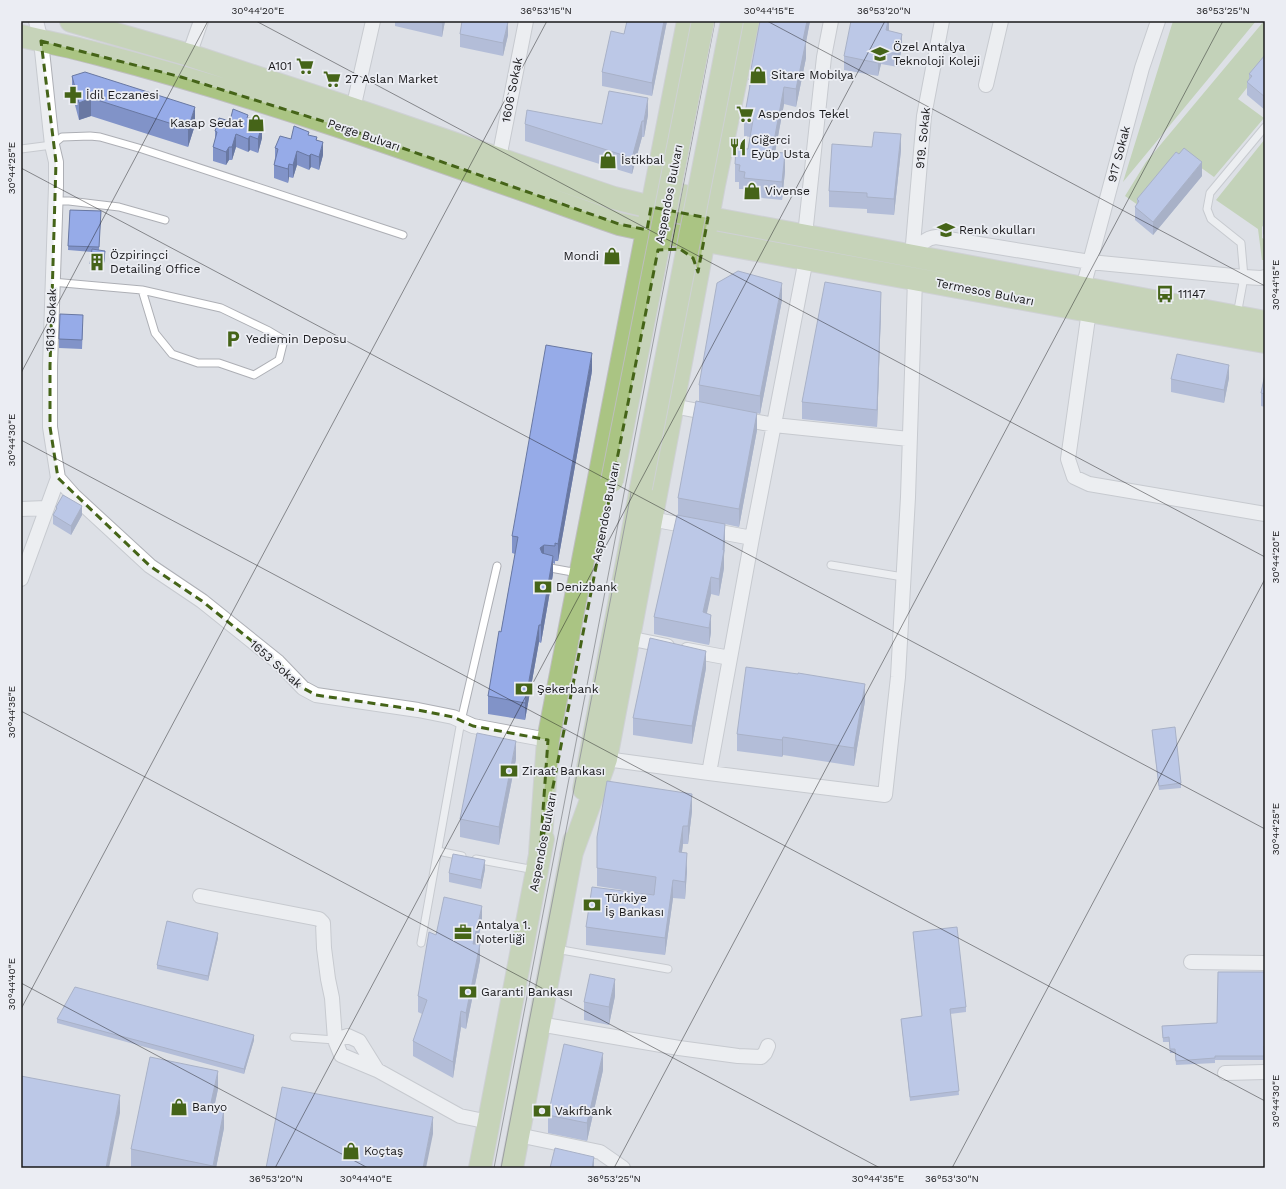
<svg xmlns="http://www.w3.org/2000/svg" width="1286" height="1189" viewBox="0 0 1286 1189" font-family="'Work Sans',sans-serif">
<style>
.green{fill:#a4c183}
.lines{fill:none;stroke-linecap:round;stroke-linejoin:round}
.lane-casing{stroke:#adafb5;stroke-width:9}
.street-casing{stroke:#adafb5;stroke-width:16}
.primary-casing{stroke:#bebebf;stroke-width:24}
.lane{stroke:#fff;stroke-width:7}
.street{stroke:#fff;stroke-width:14}
.primary{stroke:#aac483;stroke-width:22}
.tram{stroke:#4c4d50;stroke-width:1}
.primary-bridge-casing{stroke:#bebebf;stroke-width:24;stroke-linecap:butt}
.primary-bridge{stroke:#aac483;stroke-width:22}
.wall{fill:#8193c8}
.shaded-wall{fill:#6978a2}
.building{fill:#96abe8;stroke:#6978a2}
.marked{fill:none;stroke:#456418;stroke-width:3;stroke-dasharray:8 5;stroke-linejoin:round}
.ticks{fill:none;stroke:#18181a;stroke-width:1;stroke-opacity:0.45}
.labels{text-anchor:middle;dominant-baseline:central;stroke-width:3.5;stroke-linejoin:round;paint-order:stroke}
.poi-label{font-size:12px;fill:#18181a;stroke:#ebedf3;text-anchor:start}
.street-label{font-size:12px;fill:#18181a;stroke:#ebedf3}
.neatline{fill:none;stroke:#18181a;stroke-width:1.5}
.ticks-label{font-size:10px;text-anchor:middle;fill:#18181a}
</style>
<rect width="100%" height="100%" fill="#dde0e6"/>
<path class="green" d="M1173 21H1256L1123 182Z
M1264 21H1265V65L1238 99 1264 118 1214 177 1182 154 1138 205 1125 196 1146 162Z
M1265 139V223L1262 227V238L1265 240V260H1262L1258 229 1216 200Z"/>
<g class="lines">
<g class="lane-casing">
<path id="lane" d="M21 149 52 145 62 137 90 136 100 137 142 149 403 235
M56 201H69L119 207 165 220
M52 282 142 290 221 308 269 331 284 340 279 360 254 375 219 363H198L172 354 155 333 142 290
M1237 315 1244 277 1241 243 1211 219 1207 209 1210 193 1265 127
M831 565 903 577
M545 567 578 573
M438 851 462 856
M476 859 535 870
M421 943 461 721 497 566
M556 949 668 969
M294 1037 335 1040"/>
</g>
<g class="street-casing">
<path id="street" d="M189 55 201 21
M986 85 1001 21
M353 109 373 21
M499 158 526 21
M805 235 824 57 831 21
M912 256C919 247 924 238 936 237L1090 262 1244 277 1261 278 1265 277
M912 256 924 116 942 21
M1083 288 1142 68 1158 21
M1089 311 1068 459 1074 477 1089 484 1265 514
M673 406 714 414
M738 418 774 425 909 439
M58 478 74 496 150 566 202 601 278 662 303 688 316 695 418 710 453 717 473 726 548 740
M21 509 46 508
M651 519 752 538
M21 579 58 478 50 427V366L56 186V162L52 145 41 41 36 21
M628 638 667 646
M687 650 730 658
M606 759 709 773 885 795 898 677 908 497 915 279
M709 773 752 538 806 259
M200 896 319 919 323 923 324 948 328 979 332 998 335 1040
M1191 962 1265 963
M539 1024 679 1048 738 1056 761 1057 765 1053 768 1046
M377 1070 359 1041 348 1036 335 1040 341 1055 377 1070 460 1116 489 1122
M1225 1073 1265 1072
M518 1135 600 1152 623 1168"/>
</g>
<g class="primary-casing">
<path id="primary" d="M71 21 189 55 353 109 614 198 651 207 1265 322
M21 36C47 42 73 47 98 54 275 100 447 163 619 224L647 230 1089 311 1265 342
M660 177V183L673 193 688 197 704 196 712 187
M584 789 641 488
M540 853 548 740 688 21
M571 855 606 759 698 272 714 185 748 21
M480 1168 543 839
M512 1168 574 841"/>
</g>
<use href="#lane" class="lane"/>
<use href="#street" class="street"/>
<use href="#primary" class="primary"/>
<path class="tram" d="M494 1168 715 21
M501 1168 722 21"/>
<g class="primary-bridge-casing">
<path id="primary-bridge" d="M612 481 703 21
M641 488 732 21"/>
</g>
<use href="#primary-bridge" class="primary-bridge"/>
</g>
<path class="wall" d="M395 21H445L442 37 395 26Z
M627 21H667L652 96 602 86V72L624 34Z
M810 21 806 41V58L796 107 784 104 775 152 785 171 782 200 744 196V189H739V182H735V164L748 149 750 137 744 136V119L749 94V80Z
M889 21V31L902 47 898 67 881 64 878 76 844 70V56Z
M460 34 508 35 503 56 460 47Z
M1265 55V110L1247 95V82L1249 79V74Z
M72 76 195 125 188 147 91 116 79 120 72 94Z
M648 115 644 137H642L632 174 525 141V124H602Z
M248 118 256 122 262 138 258 153 250 150 248 152 236 147 232 160H229L226 165 213 161V147L215 141V131L230 121Z
M309 136 317 140 323 155 319 170 311 167 309 170 297 165 293 178 289 177 288 183 274 178V165L275 158V148L291 139Z
M901 150 894 215 867 213V209L829 207V191Z
M1202 176 1153 235 1135 220V207L1137 204V199Z
M70 210 101 211 99 250 105 256 103 271 90 269V264L92 252 68 250Z
M1265 213V236L1263 234V221L1265 218Z
M782 300 760 414 757 413V430L739 527 725 524V542L724 556V568L719 596 711 594 706 613 711 632 709 645 654 634V617L678 515V498L699 402V385Z
M881 310 877 427 802 419V402Z
M83 324 82 349 59 348V339Z
M592 371 558 561H555V564L553 563V574L541 643 539 642 525 720 488 714V696L501 632 515 554 512 553V536Z
M1265 374V407L1261 406V393Z
M1229 378 1224 403 1171 392V379Z
M56 507 82 515 71 535 53 524V515L56 510Z
M706 668 692 744 633 735V718Z
M865 701 854 766 783 755 782 757 737 751V734Z
M1152 730 1181 783V788L1159 790Z
M516 759 499 845 460 837V819Z
M692 811 688 844H683L682 852 687 871 685 899 673 898 665 955 586 945V927L654 895 597 886V837Z
M485 869 481 889 449 882V873Z
M482 921 477 944 480 960 466 1029 461 1027 453 1078 413 1056V1041L422 1014 418 1012V996L436 935Z
M913 932 966 1007V1012L950 1014 959 1095 910 1101 901 1019 922 1016Z
M218 938 208 981 157 969V965Z
M1265 972V1051H1264V1060H1215V1063L1176 1065 1175 1053H1170L1169 1042H1163L1162 1026 1217 1023Z
M615 996 609 1025 584 1020V1002Z
M57 1019 254 1040 244 1074 57 1023Z
M603 1070 587 1141 548 1133V1115Z
M218 1089 214 1108 224 1128 216 1168H136L131 1167V1149Z"/>
<path class="shaded-wall" d="M442 21H445L442 37Z
M664 21H667L652 96V83Z
M807 21H810L805 48 806 41V58L796 107V89L803 40Z
M888 21H889V32L886 30Z
M508 22V35L503 56V43Z
M902 34V47L898 67V54Z
M881 51V64L878 76V63Z
M784 87V104L772 169V152Z
M91 98V116L79 120V103Z
M648 98V115L644 137V121Z
M195 107V125L188 147V129Z
M642 121V137L632 174V158Z
M262 125V138L258 153V139Z
M236 134V147L232 160V147Z
M901 134V150L894 215V199Z
M250 136V150L248 152V139Z
M323 142V155L319 170V157Z
M229 147V160L226 165V152Z
M297 151V165L293 178V165Z
M785 153V171L782 200V182Z
M311 154V167L309 170V156Z
M1202 162V176L1153 235V222Z
M289 164V177L288 183V169Z
M105 251V256L103 271V266Z
M782 283V300L760 414V396Z
M881 292V310L877 427V410Z
M592 353V371L558 561V544Z
M1229 365V378L1224 403V390Z
M757 413V430L739 527V509Z
M82 506V515L71 535V526Z
M725 524V542L724 556V568L719 596V579Z
M544 545V562L540 548Z
M553 556V574L541 643V625Z
M711 577V594L704 627 703 612Z
M711 615V632L709 645V628Z
M539 625V642L525 720V703Z
M706 651V668L692 744V726Z
M865 684V701L854 766V748Z
M783 737V755L782 757V740Z
M516 741V759L499 845V827Z
M692 794V811L688 844V826Z
M683 826V844L679 870V852Z
M687 853V871L685 899V882Z
M485 860V869L481 889V880Z
M673 880V898L665 955V938Z
M482 906V921L473 960V944Z
M218 933V938L208 981V976Z
M480 944V960L466 1029V1013Z
M615 979V996L609 1025V1007Z
M461 1011V1027L453 1078V1062Z
M254 1035V1040L244 1074V1069Z
M603 1053V1070L587 1141V1123Z
M218 1071V1089L210 1125V1107Z
M120 1095V1113L109 1168H106Z
M224 1110V1128L216 1168H213Z
M433 1117V1134L426 1168H423Z
M594 1157V1168H592Z"/>
<path class="building" d="M432 21H442V23Z
M462 21H503L508 22 503 43 460 34Z
M627 21H664L652 83 602 72 611 31 624 34Z
M760 21H807L803 40 806 41 796 89 784 87 772 152 785 153 782 182 744 178 745 172 739 171 740 165 735 164 736 148 748 149 753 120 744 119 751 80H749Z
M851 21H888L886 30 902 34 898 54 881 51 878 63 844 56Z
M1265 55V97L1247 82 1252 76 1249 74Z
M85 72 195 107 188 129 91 98 79 103 72 76Z
M609 91 648 98 644 121H642L632 158 525 124 527 110 602 124Z
M233 109 248 115 247 118 256 119 255 122 262 125 258 139 250 136 248 139 236 134 232 147H229L226 152 213 147 217 132 215 131 219 118 230 121Z
M294 126 309 132 308 135 317 137 316 140 323 142 319 157 311 154 309 156 297 151 293 165 289 164 288 169 274 165 278 149 275 148 280 136 291 139Z
M874 132 901 134 894 199 867 197V193L829 191 832 144 872 147Z
M1184 148 1202 162 1153 222 1135 207 1139 201 1137 199 1176 152 1179 154Z
M70 210 101 211 99 247 68 246Z
M92 249 105 251 103 266 90 264Z
M738 271 782 283 760 396 699 385 717 283Z
M825 282 881 292 877 410 802 402Z
M60 314 83 315 82 340 59 339Z
M546 345 592 353 558 544 555 543V546L544 545 540 548 542 553 553 556 541 625H539L525 703 488 696 499 631 501 632 518 537 512 536Z
M1177 354 1229 365 1224 390 1171 379Z
M1265 374V394L1261 393Z
M696 401 757 413 739 509 678 498Z
M63 495 82 506 71 526 53 515 57 508 56 507Z
M677 515 725 524 723 550H724L719 579 711 577 703 612 711 615 709 628 654 617Z
M650 638 706 651 692 726 633 718Z
M746 667 798 674V673L865 684 854 748 783 737 782 740 737 734Z
M1175 727 1181 783 1159 786 1152 730Z
M477 733 516 741 499 827 460 819Z
M607 781 692 794 688 826H683L679 852 687 853 685 882 673 880 665 938 586 927 592 887 654 895 656 877 597 868V837Z
M453 854 485 860 481 880 449 873Z
M444 897 482 906 473 944H480L466 1013 461 1011 453 1062 413 1041 427 1000 418 996 429 932 436 935Z
M167 921 218 933 208 976 157 965Z
M957 927 966 1007 950 1009 959 1091 910 1097 901 1019 922 1016 913 932Z
M1218 972H1265V1046H1264V1056H1215V1058L1176 1061 1175 1049H1170L1169 1037 1163 1038 1162 1026 1217 1023Z
M590 974 615 979 609 1007 584 1002Z
M75 987 254 1035 244 1069 57 1019Z
M564 1044 603 1053 587 1123 548 1115Z
M150 1057 218 1071 210 1107 224 1110 213 1166 131 1149Z
M21 1076 120 1095 106 1168H21Z
M282 1087 433 1117 423 1168H266Z
M555 1148 594 1157 592 1168H550Z"/>
<path d="M0 0H1286V1189H0ZM41 41 181 77 348 129 619 224 647 230 651 207 708 218 698 272 693 258 680 249 658 250 540 853 548 740 473 726 453 717 418 710 316 695 303 688 278 662 202 601 150 566 58 478 50 427V366L56 162Z" fill="#dde0e6" fill-opacity=".55" fill-rule="evenodd"/>
<path class="marked" d="M41 41 181 77 348 129 619 224 647 230 651 207 708 218 698 272 693 258 680 249 658 250 540 853 548 740 473 726 453 717 418 710 316 695 303 688 278 662 202 601 150 566 58 478 50 427V366L56 162Z"/>
<path class="ticks" d="M256 21 1265 557M767 21 1265 286M21 168 1265 829M21 373 208 21M21 440 1265 1101M21 711 880 1168M21 983 368 1168M21 1009 547 21M275 1168 885 21M614 1168 1223 21M952 1168 1265 579"/>
<defs>
<g id="school-bare" transform="scale(1.38)"><path d="M0-5L7-2L0 1L-7-2ZM-4 1L0 2.5L4 1V4Q0 6-4 4Z" fill="#456418" stroke="#ebedf3" stroke-width="2.5" paint-order="stroke"/></g>
<g id="supermarket-bare" transform="scale(1.38)"><path d="M-6-5.5h2.5l.6 2H6L4.5 2H-2.5L-4.4-4H-6ZM-1.5 3.2a1.3 1.3 0 1 0 .1 0ZM3 3.2a1.3 1.3 0 1 0 .1 0Z" fill="#456418" stroke="#ebedf3" stroke-width="2.5" paint-order="stroke"/></g>
<g id="shop-bare" transform="scale(1.38)"><path d="M-5-2.5h2.3a2.7 3.5 0 0 1 5.4 0H5L5.5 6h-11ZM-1.5-2.5h3a1.5 2.3 0 0 0-3 0Z" fill="#456418" stroke="#ebedf3" stroke-width="2.5" paint-order="stroke"/></g>
<g id="pharmacy-bare" transform="scale(1.38)"><path d="M-2-6h4v4h4v4h-4v4h-4v-4h-4v-4h4Z" fill="#456418" stroke="#ebedf3" stroke-width="2.5" paint-order="stroke"/></g>
<g id="restaurant-bare" transform="scale(1.38)"><path d="M-5-6h1v4h1v-4h1v4h1v-4h1v5L-1.5 .5V6h-2V.5L-5-1ZM5-6V6H3V1.5H1.5Q1.5-4 5-6Z" fill="#456418" stroke="#ebedf3" stroke-width="2.5" paint-order="stroke"/></g>
<g id="building-bare" transform="scale(1.38)"><path d="M-4-6H4V6H1V3H-1V6H-4ZM-2.5-4.3h1.7v1.8h-1.7ZM.8-4.3h1.7v1.8H.8ZM-2.5-1h1.7V.8h-1.7ZM.8-1h1.7V.8H.8Z" fill="#456418" stroke="#ebedf3" stroke-width="2.5" paint-order="stroke"/></g>
<g id="bus-bare" transform="scale(1.38)"><path d="M-5-6H5V4H4V6H2V4H-2V6H-4V4H-5ZM-3.5-4V0h7V-4ZM-3.5 1.2v1.5H-2V1.2ZM2 1.2v1.5H3.5V1.2Z" fill="#456418" stroke="#ebedf3" stroke-width="2.5" paint-order="stroke"/></g>
<g id="parking-bare" transform="scale(1.38)"><path d="M-3.5-5.5H1a3.5 3.5 0 0 1 0 7H-1V5.5H-3.5ZM-1-3.4V-.6H.8a1.4 1.4 0 0 0 0-2.8Z" fill="#456418" stroke="#ebedf3" stroke-width="2.5" paint-order="stroke"/></g>
<g id="bank-bare" transform="scale(1.38)"><path d="M-6-4H6V4H-6ZM0-2.3a2.3 2.3 0 1 0 0 4.6a2.3 2.3 0 1 0 0-4.6Z" fill="#456418" stroke="#ebedf3" stroke-width="2.5" paint-order="stroke"/></g>
<g id="office-bare" transform="scale(1.38)"><path d="M-6-3h4V-5.5h4V-3h4V5H-6ZM-1-4.5V-3h2v-1.5ZM-6 0V1H6V0Z" fill="#456418" stroke="#ebedf3" stroke-width="2.5" paint-order="stroke"/></g>
</defs>
<g fill-rule="evenodd">
<use href="#school-bare" x="880" y="54"/>
<use href="#supermarket-bare" x="305" y="66"/>
<use href="#shop-bare" x="758" y="75"/>
<use href="#supermarket-bare" x="332" y="79"/>
<use href="#pharmacy-bare" x="73" y="95"/>
<use href="#supermarket-bare" x="745" y="114"/>
<use href="#shop-bare" x="256" y="123"/>
<use href="#restaurant-bare" x="738" y="147"/>
<use href="#shop-bare" x="608" y="160"/>
<use href="#shop-bare" x="752" y="191"/>
<use href="#school-bare" x="946" y="230"/>
<use href="#shop-bare" x="612" y="256"/>
<use href="#building-bare" x="97" y="262"/>
<use href="#bus-bare" x="1165" y="294"/>
<use href="#parking-bare" x="233" y="339"/>
<use href="#bank-bare" x="543" y="587"/>
<use href="#bank-bare" x="524" y="689"/>
<use href="#bank-bare" x="509" y="771"/>
<use href="#bank-bare" x="592" y="905"/>
<use href="#office-bare" x="463" y="932"/>
<use href="#bank-bare" x="468" y="992"/>
<use href="#shop-bare" x="179" y="1107"/>
<use href="#bank-bare" x="542" y="1111"/>
<use href="#shop-bare" x="351" y="1151"/>
</g>
<g class="labels">
<g class="poi-label">
<text x="893" y="47">Özel Antalya<tspan x="893" dy="14">Teknoloji Koleji</tspan></text>
<text x="292" y="66" text-anchor="end">A101</text>
<text x="771" y="75">Sitare Mobilya</text>
<text x="345" y="79">27 Aslan Market</text>
<text x="86" y="95">İdil Eczanesi</text>
<text x="758" y="114">Aspendos Tekel</text>
<text x="243" y="123" text-anchor="end">Kasap Sedat</text>
<text x="751" y="140">Ciğerci<tspan x="751" dy="14">Eyüp Usta</tspan></text>
<text x="621" y="160">İstikbal</text>
<text x="765" y="191">Vivense</text>
<text x="959" y="230">Renk okulları</text>
<text x="110" y="255">Özpirinçci<tspan x="110" dy="14">Detailing Office</tspan></text>
<text x="599" y="256" text-anchor="end">Mondi</text>
<text x="1178" y="294">11147</text>
<text x="246" y="339">Yediemin Deposu</text>
<text x="556" y="587">Denizbank</text>
<text x="537" y="689">Şekerbank</text>
<text x="522" y="771">Ziraat Bankası</text>
<text x="605" y="898">Türkiye<tspan x="605" dy="14">İş Bankası</tspan></text>
<text x="476" y="925">Antalya 1.<tspan x="476" dy="14">Noterliği</tspan></text>
<text x="481" y="992">Garanti Bankası</text>
<text x="192" y="1107">Banyo</text>
<text x="555" y="1111">Vakıfbank</text>
<text x="364" y="1151">Koçtaş</text>
</g>
<g class="street-label">
<text transform="translate(512 90) rotate(-79)">1606 Sokak</text>
<text transform="translate(364 135) rotate(19)">Perge Bulvarı</text>
<text transform="translate(923 138) rotate(-84)">919. Sokak</text>
<text transform="translate(1119 154) rotate(-75)">917 Sokak</text>
<text transform="translate(669 194) rotate(-79)">Aspendos Bulvarı</text>
<text transform="translate(985 292) rotate(11)">Termesos Bulvarı</text>
<text transform="translate(51 320) rotate(-88)">1613 Sokak</text>
<text transform="translate(606 512) rotate(-79)">Aspendos Bulvarı</text>
<text transform="translate(276 664) rotate(42)">1653 Sokak</text>
<text transform="translate(543 842) rotate(-79)">Aspendos Bulvarı</text>
</g>
</g>
<rect width="1286" height="1189" fill="none" stroke="#ebedf3" stroke-width="44"/>
<rect x="22" y="22" width="1242" height="1145" class="neatline"/>
<g class="ticks-label">
<text x="258" y="14">30°44'20"E</text>
<text x="546" y="14">36°53'15"N</text>
<text x="769" y="14">30°44'15"E</text>
<text x="884" y="14">36°53'20"N</text>
<text x="1223" y="14">36°53'25"N</text>
<text transform="translate(11 168) rotate(-90)" y="4">30°44'25"E</text>
<text transform="translate(1275 285) rotate(-90)" y="4">30°44'15"E</text>
<text transform="translate(11 440) rotate(-90)" y="4">30°44'30"E</text>
<text transform="translate(1275 557) rotate(-90)" y="4">30°44'20"E</text>
<text transform="translate(11 712) rotate(-90)" y="4">30°44'35"E</text>
<text transform="translate(1275 829) rotate(-90)" y="4">30°44'25"E</text>
<text transform="translate(11 984) rotate(-90)" y="4">30°44'40"E</text>
<text transform="translate(1275 1101) rotate(-90)" y="4">30°44'30"E</text>
<text x="276" y="1182">36°53'20"N</text>
<text x="366" y="1182">30°44'40"E</text>
<text x="614" y="1182">36°53'25"N</text>
<text x="878" y="1182">30°44'35"E</text>
<text x="952" y="1182">36°53'30"N</text>
</g>
</svg>
